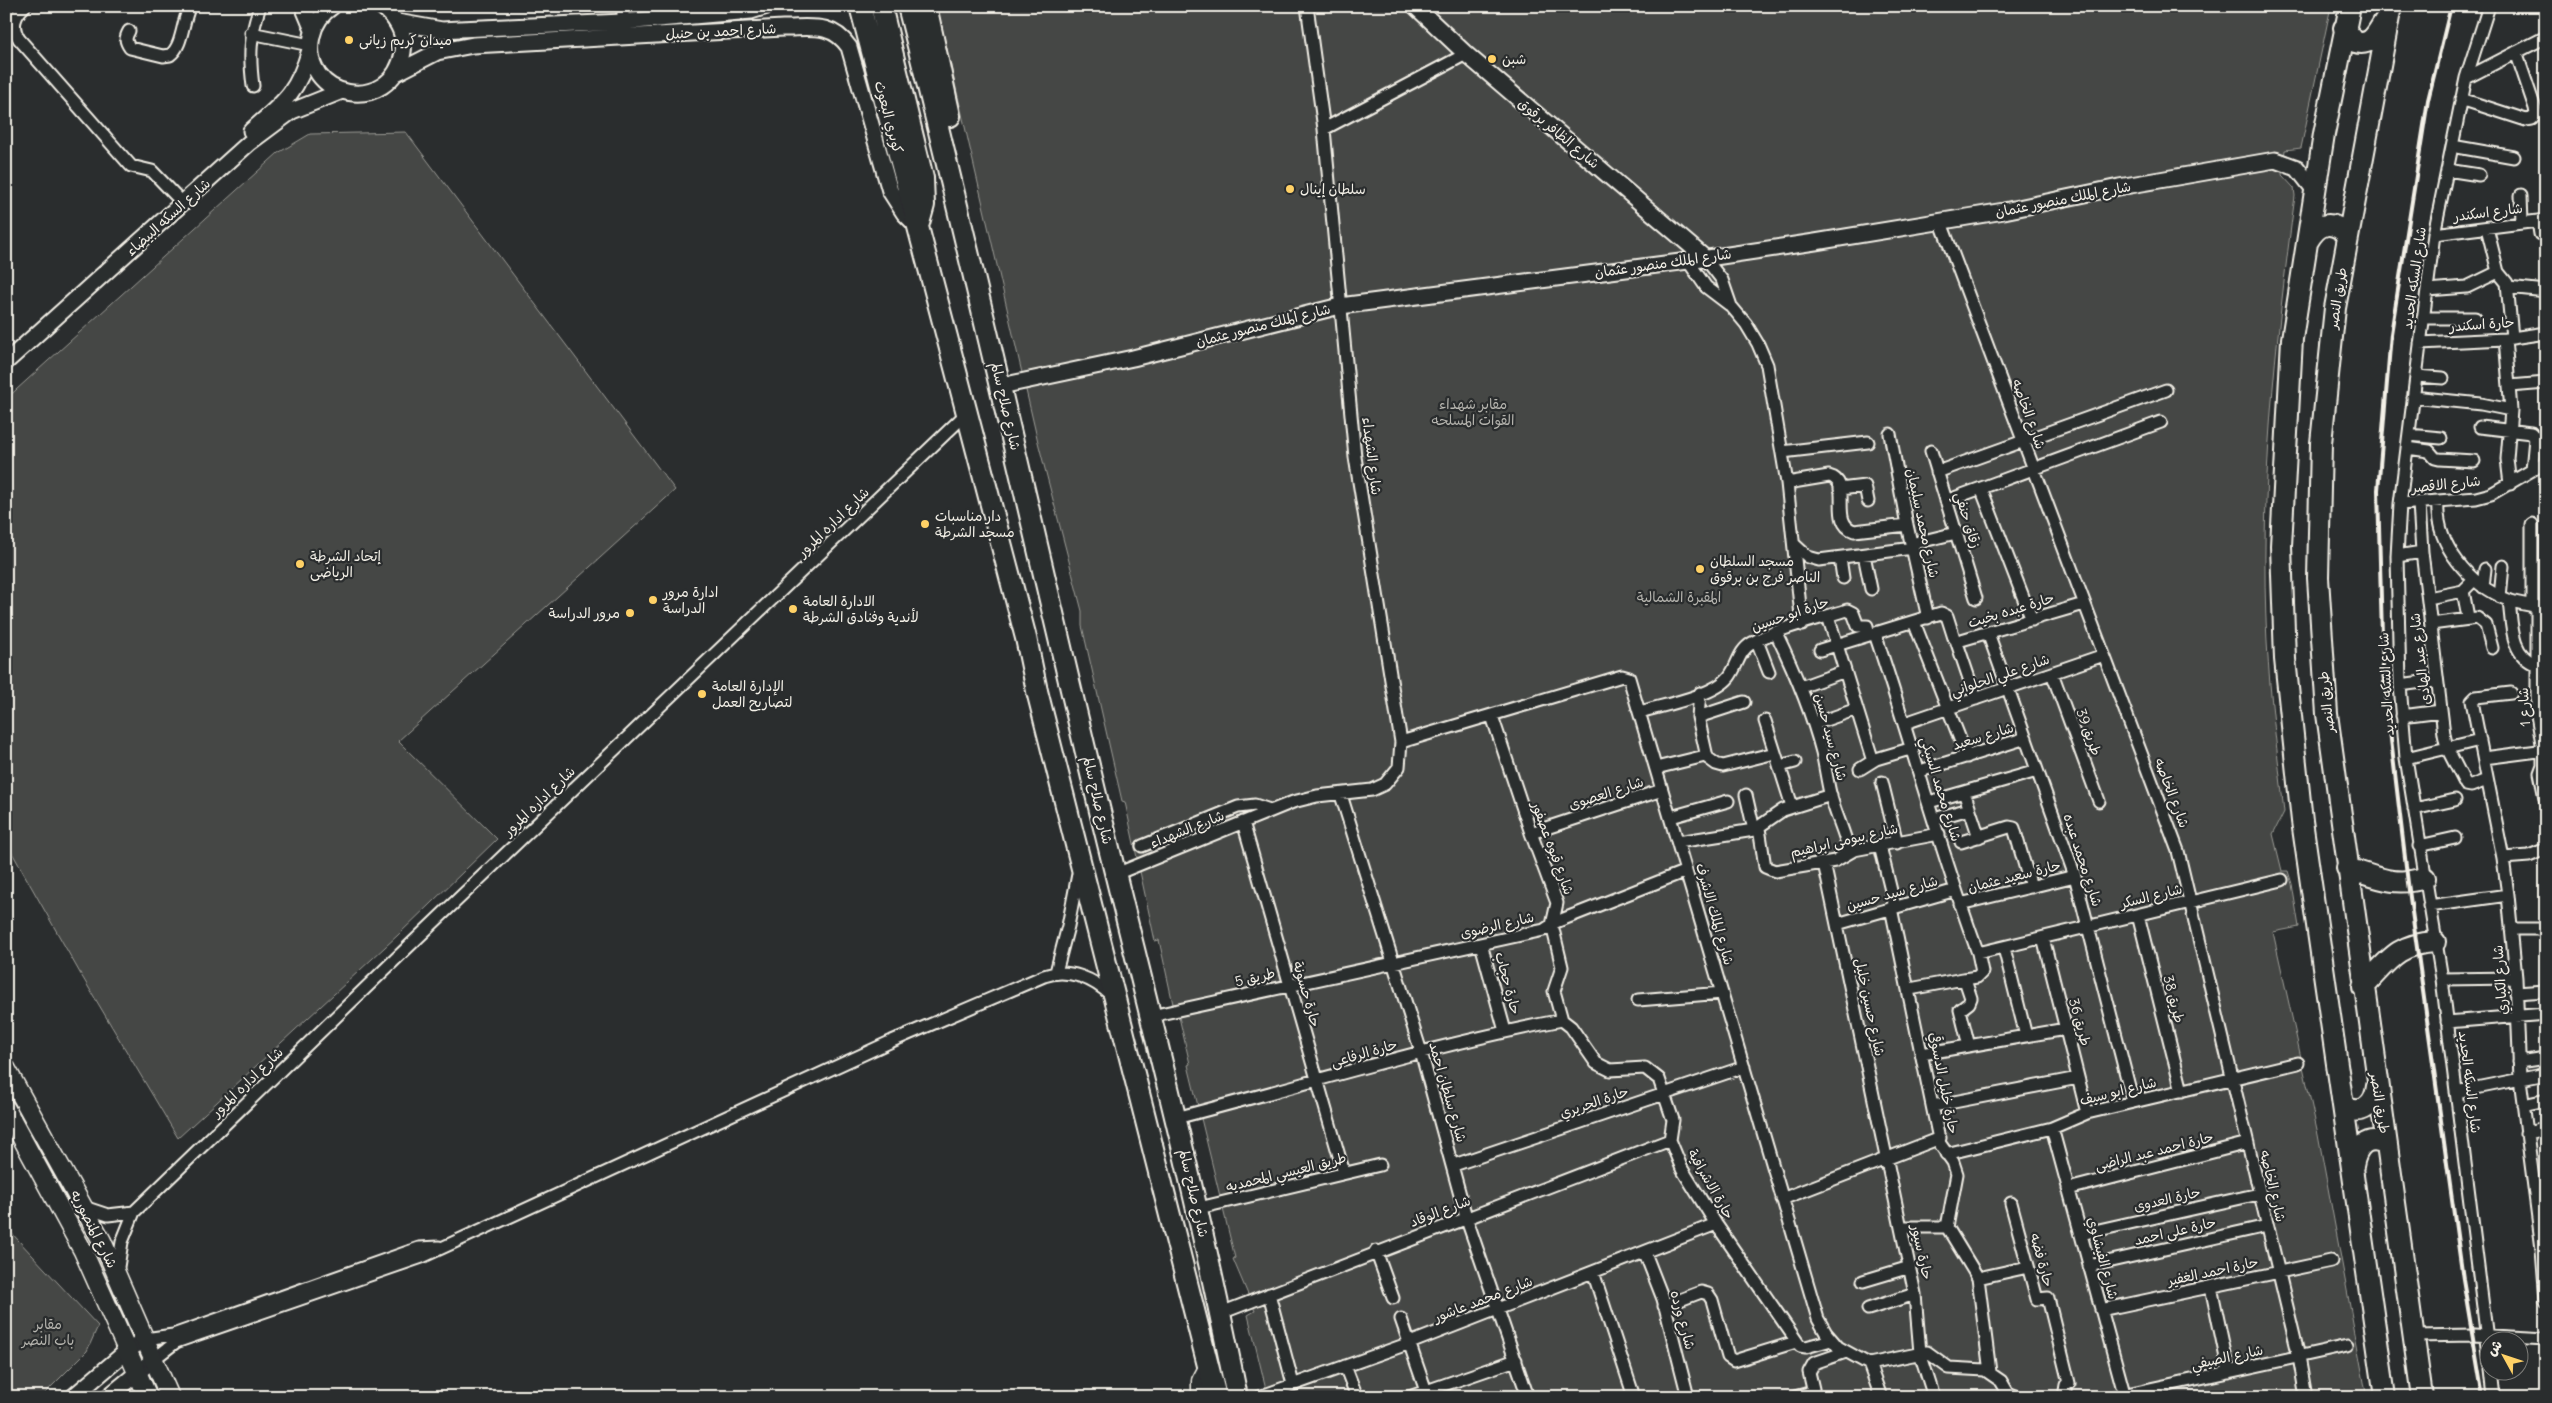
<svg xmlns="http://www.w3.org/2000/svg" width="2552" height="1403" viewBox="0 0 2552 1403" font-family="Delius,'Playpen Sans Arabic',sans-serif">
<style>
.green{fill:#444645;stroke:#9c9c96}
.lines{fill:none;stroke-linecap:round;stroke-linejoin:round}
.street-tunnel{stroke:#484a4a;stroke-width:11;stroke-dasharray:11 5.5;stroke-linecap:butt}
.street-casing{stroke:#f4f1e8;stroke-width:15}
.secondary-casing{stroke:#f4f1e8;stroke-width:19}
.primary-casing{stroke:#f4f1e8;stroke-width:21}
.highway-casing{stroke:#f4f1e8;stroke-width:24}
.street{stroke:#2a2d2e;stroke-width:11}
.secondary{stroke:#2a2d2e;stroke-width:15}
.primary{stroke:#2a2d2e;stroke-width:18}
.highway{stroke:#2a2d2e;stroke-width:20}
.rail{stroke:#f4f1e8;stroke-width:4}
.poi-dot{fill:#ffd166;stroke:#2a2d2e;stroke-width:2}
.labels{text-anchor:middle;dominant-baseline:central;stroke-width:4.5;stroke-linejoin:round;paint-order:stroke}
.street-label{font-size:14px;fill:#f4f1e8;stroke:#2a2d2e}
.poi-label{font-size:14px;fill:#f4f1e8;stroke:#2a2d2e;text-anchor:start}
.park-label{font-size:14px;fill:#b6b5af;stroke:#2a2d2e}
</style>
<rect width="100%" height="100%" fill="#2a2d2e"/>
<filter id="ink" filterUnits="userSpaceOnUse"><feTurbulence type="fractalNoise" baseFrequency=".02" numOctaves="2"/><feDisplacementMap in="SourceGraphic" scale="10" xChannelSelector="R" yChannelSelector="G"/><feConvolveMatrix kernelMatrix="1 2 1 2 8 2 1 2 1" color-interpolation-filters="sRGB"/></filter>
<g filter="url(#ink)">
<path class="green" d="M937 6H2331L2301 148 2285 150 2282 175 2294 188 2295 196C2275 344 2259 493 2267 642 2270 699 2278 756 2284 812L2273 834 2282 871H2288L2292 884 2299 927 2273 932 2318 1134 2366 1393 2356 1397H1268L1248 1315 1255 1311 1233 1259 1235 1258 1188 1065 1190 1064 1176 1004H1173L1159 940 1155 941 1125 802 1122 801 1082 626V611L1038 442Z
M406 132 675 490 398 741 497 839 398 935 178 1138 80 973 6 842V399L278 153 310 134Z
M6 1227 98 1326 87 1351 41 1397H6Z"/>
<g class="lines">
<path class="street-tunnel" d="M1393 1298 1401 1319"/>
<g class="street-casing">
<path id="street" d="M25 6C14 16 11 26 19 39L131 166 152 171 177 197
M2489 6 2466 78 2434 234 2400 504 2397 556 2400 685 2406 758 2442 979 2490 1363
M623 22V6
M129 31C125 38 125 41 130 48L163 56 170 55C183 46 182 21 190 6
M251 33 310 45
M2466 78 2546 37
M253 86C249 55 250 36 260 6
M2461 99 2526 120 2532 119 2536 114 2535 108 2516 52
M1324 129 1466 54
M2452 146 2514 157
M2447 170 2479 175
M2521 195 2522 223
M1940 220 2178 851 2299 1357 2306 1397
M2538 221 2540 234 2546 236
M2487 228 2498 272 2507 283 2512 338
M2434 234 2546 220
M1705 258 1722 280 1731 306
M1688 261 1706 287 1731 306 1746 324 1758 344 1767 365 1787 483 1802 625
M2508 287 2546 291
M2427 290 2467 287 2498 272
M2423 318H2475
M2505 339 2511 410 2507 459 2510 484
M2420 343 2505 339 2546 333
M2416 376 2443 378
M2510 386 2546 383
M2413 397 2481 404 2511 410
M2480 427 2531 433 2535 438 2532 470
M1890 434 1907 525 1928 618
M2409 435 2441 438
M2407 448 2429 451 2435 458 2439 459 2474 461
M1931 451 1976 598
M1782 452 1868 442
M1937 472 2166 390
M1787 483 1829 476C1854 482 1828 522 1854 531L1907 525
M1981 488 2032 620
M1840 489 1865 486 1868 501
M1946 501 2161 422
M2438 502C2435 544 2469 585 2508 600 2520 604 2533 606 2546 608
M2419 503 2422 552 2444 734 2447 748 2466 785 2471 786 2487 780
M2400 504 2476 498 2491 494 2546 462
M1911 544 1956 533
M1795 545 1808 557 1819 560 1913 548
M1864 555 1871 589
M2397 556 2422 552
M1840 558 1843 578
M2483 587 2485 569
M2463 591 2468 617
M2500 597 2503 566
M2428 598 2463 591 2474 580
M2509 600C2512 625 2510 655 2537 665
M2532 606V524
M2537 607V715L2543 749V765L2540 773 2546 803
M1828 616 1872 758 1876 759 1913 748
M1914 622 1967 757
M2431 624 2477 618 2486 625 2492 648
M1776 633C1795 672 1811 710 1822 752 1825 766 1827 780 1830 793 1835 814 1845 832 1849 852
M1988 633 2075 876 2133 1102
M1875 634C1911 740 1939 848 1978 953
M1956 640 1976 699
M1757 641 1769 672
M1820 650 1941 613 1947 616 1954 638 1958 641 2084 604
M2052 673 2099 801
M2400 685 2437 680
M1801 687 1845 671
M1700 693 1698 717 1707 757
M2511 693 2476 697 2472 701 2503 858 2508 895 2516 978 2520 1079 2542 1249 2546 1301
M1640 712C1663 705 1714 696 1729 677 1738 666 1738 651 1752 643 1780 627 1817 620 1847 610L1853 613 1858 626H1867L1869 635
M1492 716 1531 833 1557 903 1552 925 1562 967 1554 991 1562 1020
M2402 716 2441 711
M1698 717 1744 702
M1765 721 1792 806
M1905 723 2104 655
M1814 724 1857 709
M1401 742 1622 676 1629 678 1818 1319 1826 1333 1838 1347 1869 1364 1881 1397
M2406 758 2480 740
M2484 758 2546 750
M1780 766 1795 762
M1656 768 1705 756 1716 764 1723 766 1775 753
M1860 769 1876 759
M1920 771 2026 738
M1882 782 1897 843
M1964 792 1979 837
M1341 795 1421 1052 1466 1217 1528 1397
M1746 795 1754 830
M1929 802 2037 771
M2414 809 2455 800
M1671 817 1728 801
M1934 819 1969 809
M1243 822 1344 1173
M1759 828 1765 867 1775 871 1835 861 1854 850 1939 834
M1531 833 1662 790
M1678 842 1754 830 1783 810 1831 795
M1961 842 2009 827 2014 828 2031 887
M1142 846 1238 807 1255 805 1270 810
M1880 846 1895 907
M2419 846 2455 838
M2503 858 2529 856 2546 849
M1824 863 1915 1294 1920 1353 1934 1397
M1116 874 1293 802 1317 796 1372 790 1385 784 1399 767 1401 742 1355 457 1324 129 1307 6
M1960 904 2075 876
M2429 906 2508 895
M1891 908 1940 1144 1953 1162 1957 1174 1947 1227 1978 1278 1990 1372
M2138 915 2182 1091
M1837 924 1956 890
M2511 929H2546
M2043 938 2087 1113
M1481 944 1505 1031
M2004 948 2026 1036
M1056 972 1068 926 1078 874
M1964 979 1977 977 1982 972 1978 953 2282 880
M2442 979 2516 978
M1910 989 1963 979 1965 980 1971 998 1969 1003 1960 1010 1969 1046
M2516 993 2546 991
M1638 1000 1722 993
M1151 1016 1544 930 1556 922 1686 871
M1562 1020 1571 1027 1596 1063 1610 1070 1645 1068 1659 1079 1673 1120 1670 1140 1682 1169 1716 1224 1800 1346 1806 1347 1831 1340
M2447 1022 2546 1014
M1922 1054 2066 1029
M2519 1062 2545 1058
M2456 1092 2546 1074
M2523 1105 2546 1100
M1933 1106 2078 1078
M1176 1118C1304 1085 1432 1045 1562 1020
M2052 1128 2125 1397
M2526 1133 2546 1129
M1946 1154 2052 1128 2087 1113 2298 1063
M1454 1165 1744 1067
M2068 1189 2248 1143
M1782 1199 1940 1138
M2011 1203 2037 1299 2048 1298 2069 1383 2066 1385 2064 1397
M84 1207 108 1215 134 1212
M1199 1208 1380 1165
M1901 1227H1947
M2081 1234 2259 1194
M1376 1251 1393 1298
M1645 1253 1663 1299 1688 1397
M2089 1266 2267 1226
M1593 1272 1634 1397
M117 1273 122 1242 134 1212 407 948 967 413
M1978 1278 2028 1267
M1863 1281 1910 1267
M2211 1287 2229 1372
M1269 1294 1293 1384
M1664 1306 1701 1292 1708 1294 1712 1300 1728 1357 1734 1361 1796 1342
M1868 1309 1915 1294
M2101 1310 2331 1261
M1221 1313 1670 1140
M1401 1319 1428 1397
M2414 1336 2474 1335 2546 1339
M145 1339 173 1335 419 1248 439 1247
M154 1359 176 1342 422 1257 892 1041 1044 976C1068 967 1094 979 1112 996
M1869 1364 1927 1352 1949 1368 1985 1370 2001 1381 2008 1393 2018 1397
M1345 1366 1357 1397
M2491 1370 2494 1397
M1259 1397 1410 1343 1716 1224
M1409 1397 1516 1360
M1795 1397 1809 1393 1813 1389 1809 1372 1814 1363 1846 1352
M2113 1397 2347 1346"/>
</g>
<g class="secondary-casing">
<path id="secondary" d="M303 6 313 30
M333 6C322 13 315 23 312 36 298 100 392 117 403 52 406 33 395 16 381 6
M1415 6 1466 54 1705 258
M397 22 442 30 460 29 623 22 751 11 767 6
M396 73 437 52 473 45 783 28C810 28 832 22 849 47L890 191 904 213 918 227
M251 131C284 102 297 94 310 50
M6 362 249 143 292 111 342 91
M1001 386 1133 358 1340 306 1688 261 1815 242 2004 211 2119 187 2275 160 2297 168 2315 191
M73 1397 127 1351 145 1339
M108 1397 154 1359"/>
</g>
<g class="primary-casing">
<path id="primary" d="M6 1068 102 1241 170 1397
M6 1109 83 1251 148 1397
M1201 1397V1381L1209 1366"/>
</g>
<g class="highway-casing">
<path id="highway" d="M860 6 1026 638 1037 691 1216 1397
M881 6 923 178 924 205 919 223
M908 6C975 271 1034 537 1098 803 1146 1001 1198 1197 1237 1397
M926 6 950 116
M2350 6 2324 134 2292 339 2281 546 2285 659 2302 821 2385 1397
M2391 6 2335 308 2321 443 2318 578 2327 714 2422 1397
M2344 28 2355 42C2372 47 2377 32 2385 20
M2308 241C2319 222 2332 220 2348 235
M2347 868C2377 877 2393 887 2425 878
M2363 987C2389 960 2397 944 2435 942
M2344 1106C2362 1117 2375 1105 2377 1086
M2353 1166C2356 1148 2367 1134 2387 1145"/>
</g>
<use href="#street" class="street"/>
<use href="#secondary" class="secondary"/>
<use href="#primary" class="primary"/>
<use href="#highway" class="highway"/>
<path class="rail" d="M2451 6 2428 100 2391 334 2378 490 2383 672 2408 883 2463 1279 2483 1397"/>
</g>
</g>
<g class="poi-dot">
<circle cx="349" cy="40" r="5"/>
<circle cx="1492" cy="59" r="5"/>
<circle cx="1290" cy="189" r="5"/>
<circle cx="925" cy="524" r="5"/>
<circle cx="300" cy="564" r="5"/>
<circle cx="1700" cy="569" r="5"/>
<circle cx="653" cy="600" r="5"/>
<circle cx="793" cy="609" r="5"/>
<circle cx="630" cy="613" r="5"/>
<circle cx="702" cy="694" r="5"/>
</g>
<g class="labels">
<g class="street-label">
<text transform="translate(721 31) rotate(-3)">شارع احمد بن حنبل</text>
<text transform="translate(889 117) rotate(75)">كوبري البعوث</text>
<text transform="translate(1559 133) rotate(40)">شارع الظافر برقوق</text>
<text transform="translate(2063 199) rotate(-11)">شارع الملك منصور عثمان</text>
<text transform="translate(2488 212) rotate(-7)">شارع اسكندر</text>
<text transform="translate(168 217) rotate(-42)">شارع السكه البيضاء</text>
<text transform="translate(1663 263) rotate(-8)">شارع الملك منصور عثمان</text>
<text transform="translate(2414 278) rotate(-82)">شارع السكه الحديد</text>
<text transform="translate(2337 298) rotate(-81)">طريق النصر</text>
<text transform="translate(2482 324) rotate(-4)">حارة اسكندر</text>
<text transform="translate(1263 325) rotate(-14)">شارع الملك منصور عثمان</text>
<text transform="translate(1006 406) rotate(77)">شارع صلاح سالم</text>
<text transform="translate(2029 414) rotate(70)">شارع الخاصه</text>
<text transform="translate(1372 456) rotate(83)">شارع الشهداء</text>
<text transform="translate(2446 484) rotate(-6)">شارع الاقصر</text>
<text transform="translate(1968 520) rotate(73)">زقاق حنفي</text>
<text transform="translate(833 522) rotate(-44)">شارع اداره المرور</text>
<text transform="translate(1923 523) rotate(78)">شارع محمد سليمان</text>
<text transform="translate(2011 610) rotate(-17)">حارة عبده بخيت</text>
<text transform="translate(1790 614) rotate(-19)">حارة ابو حسين</text>
<text transform="translate(2420 659) rotate(-97)">شارع عبد الهادى</text>
<text transform="translate(2000 675) rotate(-19)">شارع علي الحلواني</text>
<text transform="translate(2386 684) rotate(-93)">شارع السكه الحديد</text>
<text transform="translate(2326 702) rotate(-96)">طريق النصر</text>
<text transform="translate(2524 707) rotate(-94)">شارع 1</text>
<text transform="translate(2089 732) rotate(70)">طريق 39</text>
<text transform="translate(1983 736) rotate(-17)">شارع سعيد</text>
<text transform="translate(1831 737) rotate(75)">شارع سيد حسن</text>
<text transform="translate(1941 789) rotate(73)">شارع محمد السبكي</text>
<text transform="translate(1606 793) rotate(-18)">شارع العصوى</text>
<text transform="translate(2172 793) rotate(69)">شارع الخاصه</text>
<text transform="translate(1098 800) rotate(77)">شارع صلاح سالم</text>
<text transform="translate(539 801) rotate(-44)">شارع اداره المرور</text>
<text transform="translate(1187 829) rotate(-22)">شارع الشهداء</text>
<text transform="translate(1844 840) rotate(-13)">شارع بيومى ابراهيم</text>
<text transform="translate(1553 848) rotate(70)">شارع قبوه عصفور</text>
<text transform="translate(2083 860) rotate(72)">شارع محمد عبده</text>
<text transform="translate(2014 876) rotate(-14)">حارة سعيد عثمان</text>
<text transform="translate(1892 893) rotate(-16)">شارع سيد حسين</text>
<text transform="translate(2151 896) rotate(-14)">شارع السكر</text>
<text transform="translate(1715 914) rotate(74)">شارع الملك الاشرف</text>
<text transform="translate(1497 925) rotate(-13)">شارع الرضوى</text>
<text transform="translate(1255 977) rotate(-13)">طريق 5</text>
<text transform="translate(2500 980) rotate(-94)">شارع الكباري</text>
<text transform="translate(1508 983) rotate(75)">حارة حجاب</text>
<text transform="translate(1307 994) rotate(74)">حارة حسونة</text>
<text transform="translate(2174 999) rotate(76)">طريق 38</text>
<text transform="translate(1870 1007) rotate(78)">شارع حسين خليل</text>
<text transform="translate(2080 1022) rotate(75)">طريق 36</text>
<text transform="translate(1364 1053) rotate(-16)">حارة الرفاعى</text>
<text transform="translate(247 1082) rotate(-44)">شارع اداره المرور</text>
<text transform="translate(2470 1082) rotate(83)">شارع السكه الحديد</text>
<text transform="translate(1944 1083) rotate(79)">حارة خليل الدسوقي</text>
<text transform="translate(2118 1091) rotate(-14)">شارع ابو سيف</text>
<text transform="translate(1448 1092) rotate(74)">شارع سلطان احمد</text>
<text transform="translate(1594 1102) rotate(-19)">حارة الحريري</text>
<text transform="translate(2380 1103) rotate(81)">طريق النصر</text>
<text transform="translate(2154 1151) rotate(-14)">حارة احمد عبد الراضى</text>
<text transform="translate(1286 1172) rotate(-14)">طريق العيسي المحمديه</text>
<text transform="translate(1711 1184) rotate(60)">حارة الاشرافية</text>
<text transform="translate(2273 1186) rotate(77)">شارع الخاصه</text>
<text transform="translate(1194 1193) rotate(77)">شارع صلاح سالم</text>
<text transform="translate(2167 1199) rotate(-13)">حارة العدوى</text>
<text transform="translate(1440 1211) rotate(-21)">شارع الوقاد</text>
<text transform="translate(94 1229) rotate(63)">شارع المنصوريه</text>
<text transform="translate(2175 1231) rotate(-13)">حارة على احمد</text>
<text transform="translate(1922 1252) rotate(78)">حارة سيور</text>
<text transform="translate(2103 1258) rotate(75)">شارع الفيشاوي</text>
<text transform="translate(2042 1260) rotate(75)">حارة فضه</text>
<text transform="translate(2213 1271) rotate(-12)">حارة احمد الغفير</text>
<text transform="translate(1483 1299) rotate(-21)">شارع محمد عاشور</text>
<text transform="translate(1683 1320) rotate(75)">شارع ورده</text>
<text transform="translate(2227 1357) rotate(-12)">شارع الصيفي</text>
</g>
<g class="poi-label">
<text x="359" y="40">ميدان كريم زيانى</text>
<text x="1502" y="59">شبن</text>
<text x="1300" y="189">سلطان إينال</text>
<text x="935" y="516">دار مناسبات<tspan x="935" dy="16">مسجد الشرطة</tspan></text>
<text x="310" y="556">إتحاد الشرطة<tspan x="310" dy="16">الرياضى</tspan></text>
<text x="1710" y="561">مسجد السلطان<tspan x="1710" dy="16">الناصر فرج بن برقوق</tspan></text>
<text x="663" y="592">ادارة مرور<tspan x="663" dy="16">الدراسة</tspan></text>
<text x="803" y="601">الادارة العامة<tspan x="803" dy="16">لأندية وفنادق الشرطة</tspan></text>
<text x="620" y="613" text-anchor="end">مرور الدراسة</text>
<text x="712" y="686">الإدارة العامة<tspan x="712" dy="16">لتصاريح العمل</tspan></text>
</g>
<g class="park-label">
<text x="1473" y="404">مقابر شهداء<tspan x="1473" dy="16">القوات المسلحه</tspan></text>
<text x="1679" y="597">المقبرة الشمالية</text>
<text x="48" y="1324">مقابر<tspan x="48" dy="16">باب النصر</tspan></text>
</g>
</g>
<rect width="2552" height="1403" fill="none" stroke="#2a2d2e" stroke-width="25"/>
<rect x="12" y="12" width="2527" height="1378" fill="none" stroke="#f4f1e8" stroke-width="2" filter="url(#ink)"/>
<g transform="translate(2504 1356) rotate(310)"><circle r="24" fill="#2a2d2e" stroke="#7b7b78"/>
<path d="M0-4L9 19L0 12L-9 19Z" fill="#ffd166"/>
<text y="-8" font-size="14" font-weight="bold" text-anchor="middle" fill="#f4f1e8">ش</text>
</g>
</svg>
